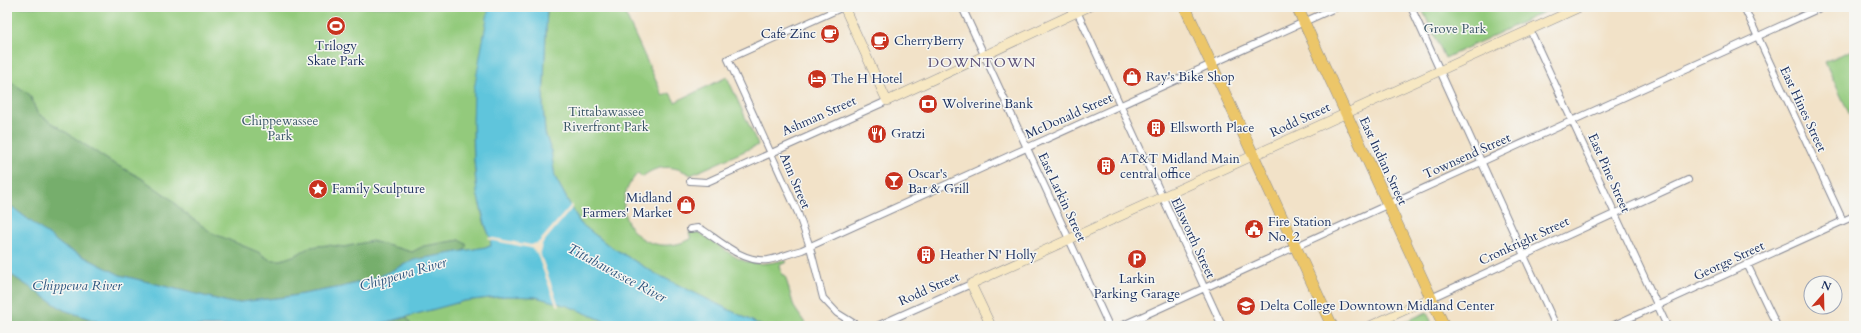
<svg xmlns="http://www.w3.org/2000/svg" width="1861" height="333" viewBox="0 0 1861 333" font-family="Cardo,serif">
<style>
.green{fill:#93ca7c;stroke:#577c6d}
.forest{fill:#76ae6c;stroke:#486e65}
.water{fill:#5fc5dc;stroke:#3d7a9d}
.pier{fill:#f2e2c8}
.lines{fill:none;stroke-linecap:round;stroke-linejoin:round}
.street-casing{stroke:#868893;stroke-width:8}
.secondary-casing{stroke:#868893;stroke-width:10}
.highway-casing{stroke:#868893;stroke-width:12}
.street{stroke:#fff;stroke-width:6}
.secondary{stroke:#f7e8c3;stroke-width:9}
.highway{stroke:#ecc669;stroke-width:11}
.labels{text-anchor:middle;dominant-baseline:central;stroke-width:3;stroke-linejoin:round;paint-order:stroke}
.park-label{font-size:13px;fill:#395666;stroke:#f6f6f2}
.poi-label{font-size:13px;fill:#1b2f5e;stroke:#f6f6f2;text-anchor:start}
.street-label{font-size:13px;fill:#1b2f5e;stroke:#f6f6f2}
.neighbourhood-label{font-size:14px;letter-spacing:1px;fill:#5c5177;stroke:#f6f6f2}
.water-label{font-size:14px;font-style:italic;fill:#2c547e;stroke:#f6f6f2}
</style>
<rect width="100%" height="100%" fill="#f6f6f2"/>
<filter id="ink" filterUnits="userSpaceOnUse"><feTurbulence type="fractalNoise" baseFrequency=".025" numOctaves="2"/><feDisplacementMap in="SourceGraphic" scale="8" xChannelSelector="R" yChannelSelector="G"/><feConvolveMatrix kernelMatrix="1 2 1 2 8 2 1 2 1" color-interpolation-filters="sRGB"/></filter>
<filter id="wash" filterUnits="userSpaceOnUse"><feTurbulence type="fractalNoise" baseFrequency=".012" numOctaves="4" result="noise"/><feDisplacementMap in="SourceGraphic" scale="16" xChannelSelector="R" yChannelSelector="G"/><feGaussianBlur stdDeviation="0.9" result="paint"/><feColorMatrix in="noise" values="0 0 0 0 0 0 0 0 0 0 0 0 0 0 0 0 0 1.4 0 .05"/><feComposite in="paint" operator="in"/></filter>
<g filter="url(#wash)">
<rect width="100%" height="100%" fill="#f2e2c8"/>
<path class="green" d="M7 7H489C482 57 470 109 474 159 475 182 479 204 485 225 488 233 491 238 492 246L464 251 466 245 460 240 424 246 412 252 372 241 344 247 328 245 310 247 296 255 281 260H270L258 252 212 233 182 211 171 199 141 178 111 162 37 113 30 95 7 79Z
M547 7H622L663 96 670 93 675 102 727 77 758 145 691 175C674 165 658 164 642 177L638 173C601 212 642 263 691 239L689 233 692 231H696C733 251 738 272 784 260L787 262 780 265 782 275H785L794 307 807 326H762L656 274 608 245 580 223 555 177 551 151 545 133 543 104Z
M1421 7H1555L1445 58Z
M1854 49V124L1825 62Z
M506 296C515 296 525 296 534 297 556 299 593 314 612 326H372L464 301Z
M1427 312 1433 326H1396Z"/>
<path class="forest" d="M7 79 30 95 37 113 111 162 141 178 171 199 182 211 212 233 258 252 270 260H281L296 255 310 247 328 245 344 247 372 241 412 252 424 246 460 240 467 245 464 251 414 260 378 277 342 287 286 297 232 303 120 275 64 247 7 203Z
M7 272 64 310 111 326H7Z
M407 317 411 326H372Z"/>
<path class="water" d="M489 7H547L543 104 545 133 551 151 555 177 580 223 608 245 656 274 762 326H612L602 320 568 306 536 297 506 296 464 301 372 326H111L64 310 7 272V203L64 247 120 275 232 303 286 297 342 287 378 277 414 260 491 246 490 237 486 227 477 193 474 159 473 124 474 90Z"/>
<path class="pier" d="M572 204 573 207 542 244 540 253 559 306 556 305 537 254 531 248 489 240 488 237 531 245 539 242Z"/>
</g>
<g filter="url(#ink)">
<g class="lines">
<g class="street-casing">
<path id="street" d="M843 7 728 59 798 213 810 247 823 298 837 313 858 326
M962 7 1109 326
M1075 7 1222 326
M1411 7 1556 326
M1744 7 1843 221
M1530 30 1667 326
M690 181 707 182 887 101
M690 229 698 228 703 230C722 243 744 263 768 260 779 258 791 253 802 250L1337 7
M1747 264 1777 326
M1431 298 1688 180
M877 326 971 284
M1121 326 1822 7
M1612 326 1854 216"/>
</g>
<g class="secondary-casing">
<path id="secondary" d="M844 7 887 101 1088 7
M991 326 971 284 1580 7
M1370 326 1431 298"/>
</g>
<g class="highway-casing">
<path id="highway" d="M1185 7 1332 326
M1297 7 1444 326"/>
</g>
<use href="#street" class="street"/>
<use href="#secondary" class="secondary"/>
<use href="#highway" class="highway"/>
</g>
</g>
<defs>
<g id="stadium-disc" transform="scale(1)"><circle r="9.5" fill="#c8321e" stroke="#f6f6f2"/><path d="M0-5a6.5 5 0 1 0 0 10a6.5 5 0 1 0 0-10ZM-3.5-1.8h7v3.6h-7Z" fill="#fff"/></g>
<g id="cafe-disc" transform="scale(1)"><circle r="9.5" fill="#c8321e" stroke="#f6f6f2"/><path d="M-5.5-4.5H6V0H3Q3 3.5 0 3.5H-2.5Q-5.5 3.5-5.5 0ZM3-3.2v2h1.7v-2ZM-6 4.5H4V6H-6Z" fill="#fff"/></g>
<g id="shop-disc" transform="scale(1)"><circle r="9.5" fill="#c8321e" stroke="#f6f6f2"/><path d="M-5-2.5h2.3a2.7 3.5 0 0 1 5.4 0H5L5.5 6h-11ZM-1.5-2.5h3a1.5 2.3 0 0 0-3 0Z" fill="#fff"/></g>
<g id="hotel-disc" transform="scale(1)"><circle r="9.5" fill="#c8321e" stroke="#f6f6f2"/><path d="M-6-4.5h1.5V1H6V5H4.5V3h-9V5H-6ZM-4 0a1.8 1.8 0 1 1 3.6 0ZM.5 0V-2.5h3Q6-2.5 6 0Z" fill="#fff"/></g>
<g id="bank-disc" transform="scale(1)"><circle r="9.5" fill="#c8321e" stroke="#f6f6f2"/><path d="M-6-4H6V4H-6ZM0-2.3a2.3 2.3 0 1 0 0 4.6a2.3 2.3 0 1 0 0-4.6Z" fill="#fff"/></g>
<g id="building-disc" transform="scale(1)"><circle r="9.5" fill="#c8321e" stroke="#f6f6f2"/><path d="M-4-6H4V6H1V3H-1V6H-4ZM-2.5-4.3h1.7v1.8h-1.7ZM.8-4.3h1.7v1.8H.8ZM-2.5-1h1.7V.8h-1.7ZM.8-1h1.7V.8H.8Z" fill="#fff"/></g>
<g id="restaurant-disc" transform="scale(1)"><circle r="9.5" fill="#c8321e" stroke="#f6f6f2"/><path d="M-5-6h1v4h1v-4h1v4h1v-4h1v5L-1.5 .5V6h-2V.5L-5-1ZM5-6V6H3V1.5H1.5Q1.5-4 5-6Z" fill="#fff"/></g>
<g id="bar-disc" transform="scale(1)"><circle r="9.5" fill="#c8321e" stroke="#f6f6f2"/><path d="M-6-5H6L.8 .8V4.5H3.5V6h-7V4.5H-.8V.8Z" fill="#fff"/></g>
<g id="sight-disc" transform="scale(1)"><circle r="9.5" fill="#c8321e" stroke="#f6f6f2"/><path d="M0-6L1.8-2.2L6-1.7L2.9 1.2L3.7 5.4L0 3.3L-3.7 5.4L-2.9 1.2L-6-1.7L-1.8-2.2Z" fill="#fff"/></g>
<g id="civic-disc" transform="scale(1)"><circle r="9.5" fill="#c8321e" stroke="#f6f6f2"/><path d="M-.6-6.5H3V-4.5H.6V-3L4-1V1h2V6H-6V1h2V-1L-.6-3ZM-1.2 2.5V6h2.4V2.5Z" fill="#fff"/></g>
<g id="parking-disc" transform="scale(1)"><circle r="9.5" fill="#c8321e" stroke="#f6f6f2"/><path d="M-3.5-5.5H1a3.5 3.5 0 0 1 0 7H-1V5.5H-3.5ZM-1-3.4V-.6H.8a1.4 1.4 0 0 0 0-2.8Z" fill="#fff"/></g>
<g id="university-disc" transform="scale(1)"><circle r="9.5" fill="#c8321e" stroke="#f6f6f2"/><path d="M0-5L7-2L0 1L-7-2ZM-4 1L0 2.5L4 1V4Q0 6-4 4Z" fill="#fff"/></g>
</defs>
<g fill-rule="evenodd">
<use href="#stadium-disc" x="336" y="26"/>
<use href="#cafe-disc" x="830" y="34"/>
<use href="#cafe-disc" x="880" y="41"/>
<use href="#shop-disc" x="1132" y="77"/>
<use href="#hotel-disc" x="817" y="79"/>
<use href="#bank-disc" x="928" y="104"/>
<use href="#building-disc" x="1156" y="128"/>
<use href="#restaurant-disc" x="877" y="134"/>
<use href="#building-disc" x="1106" y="166"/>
<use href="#bar-disc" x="894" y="181"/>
<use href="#sight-disc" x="318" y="189"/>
<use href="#shop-disc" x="686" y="205"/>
<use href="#civic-disc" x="1254" y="229"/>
<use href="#building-disc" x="926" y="255"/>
<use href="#parking-disc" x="1137" y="259"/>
<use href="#university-disc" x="1246" y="306"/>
</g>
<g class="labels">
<g class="park-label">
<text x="1455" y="29">Grove Park</text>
<text x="606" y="112">Tittabawassee<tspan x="606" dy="15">Riverfront Park</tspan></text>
<text x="280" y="121">Chippewassee<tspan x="280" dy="15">Park</tspan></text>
</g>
<g class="poi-label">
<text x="816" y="34" text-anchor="end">Cafe Zinc</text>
<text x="894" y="41">CherryBerry</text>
<text x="336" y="46" text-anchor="middle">Trilogy<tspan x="336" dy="15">Skate Park</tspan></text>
<text x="1146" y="77">Ray's Bike Shop</text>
<text x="831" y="79">The H Hotel</text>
<text x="942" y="104">Wolverine Bank</text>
<text x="1170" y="128">Ellsworth Place</text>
<text x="891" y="134">Gratzi</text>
<text x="1120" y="159">AT&amp;T Midland Main<tspan x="1120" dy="15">central office</tspan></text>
<text x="908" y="174">Oscar's<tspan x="908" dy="15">Bar &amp; Grill</tspan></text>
<text x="332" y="189">Family Sculpture</text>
<text x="672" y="198" text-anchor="end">Midland<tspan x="672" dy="15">Farmers' Market</tspan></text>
<text x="1268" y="222">Fire Station<tspan x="1268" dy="15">No. 2</tspan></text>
<text x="940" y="255">Heather N' Holly</text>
<text x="1137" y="279" text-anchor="middle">Larkin<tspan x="1137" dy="15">Parking Garage</tspan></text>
<text x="1260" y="306">Delta College Downtown Midland Center</text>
</g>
<g class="street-label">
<text transform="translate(1803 109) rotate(65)">East Hines Street</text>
<text transform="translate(819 116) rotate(-24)">Ashman Street</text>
<text transform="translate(1069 116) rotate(-24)">McDonald Street</text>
<text transform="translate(1300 120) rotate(-25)">Rodd Street</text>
<text transform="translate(1467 156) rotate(-24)">Townsend Street</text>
<text transform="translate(1383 161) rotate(65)">East Indian Street</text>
<text transform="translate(1609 173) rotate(66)">East Pine Street</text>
<text transform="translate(795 181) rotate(67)">Ann Street</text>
<text transform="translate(1062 197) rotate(65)">East Larkin Street</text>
<text transform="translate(1193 238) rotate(65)">Ellsworth Street</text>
<text transform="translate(1524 241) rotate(-25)">Cronkright Street</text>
<text transform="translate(1729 261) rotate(-25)">George Street</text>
<text transform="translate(929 289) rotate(-24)">Rodd Street</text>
</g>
<g class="neighbourhood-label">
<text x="982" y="62">DOWNTOWN</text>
</g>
<g class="water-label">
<text transform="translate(617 273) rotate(28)">Tittabawassee River</text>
<text transform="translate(403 274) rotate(-16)">Chippewa River</text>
<text x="77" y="285">Chippewa River</text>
</g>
</g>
<rect width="1861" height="333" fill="none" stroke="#f6f6f2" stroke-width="24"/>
<g transform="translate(1823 295) rotate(20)"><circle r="19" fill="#f6f6f2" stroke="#9ea6b7"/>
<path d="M0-3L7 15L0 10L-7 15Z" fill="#c8321e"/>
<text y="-6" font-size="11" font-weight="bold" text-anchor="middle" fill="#1b2f5e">N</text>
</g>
</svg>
